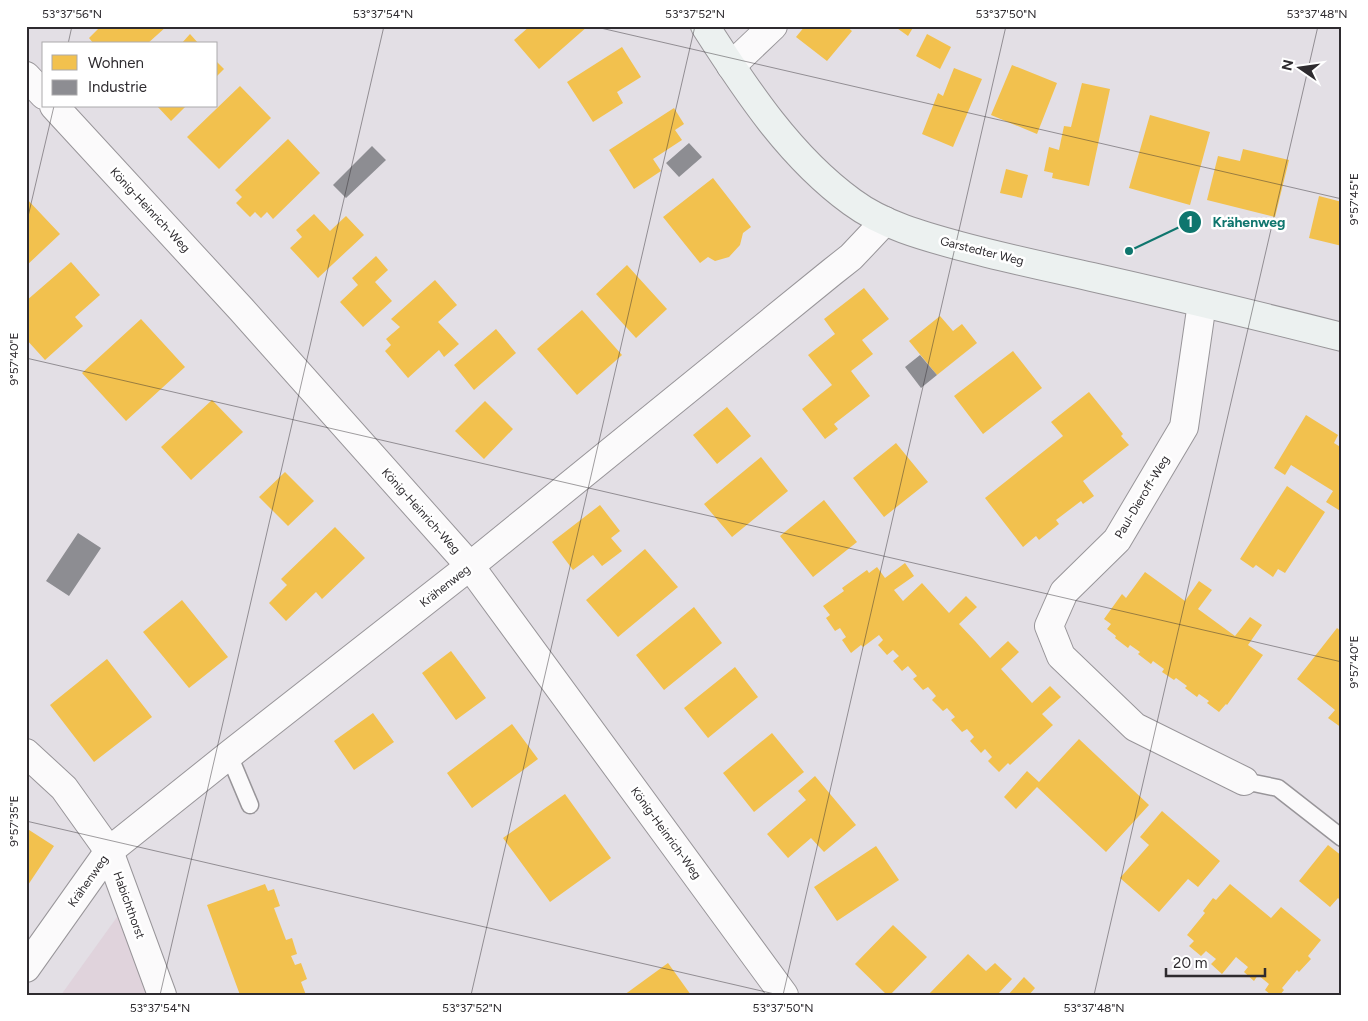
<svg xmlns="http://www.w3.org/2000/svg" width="1368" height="1021" viewBox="0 0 1368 1021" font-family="Figtree,sans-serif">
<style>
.commercial{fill:#e0d3dc}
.homes{fill:#f2c14e}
.industry{fill:#8d8d92}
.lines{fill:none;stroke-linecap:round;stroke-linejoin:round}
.service-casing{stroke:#989599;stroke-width:19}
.minor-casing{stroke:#989599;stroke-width:30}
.tertiary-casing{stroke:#989599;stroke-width:30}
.secondary-casing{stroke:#989599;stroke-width:30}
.service{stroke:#fbfafb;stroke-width:16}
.minor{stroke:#fbfafb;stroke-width:28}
.tertiary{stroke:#fbfafb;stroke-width:28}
.secondary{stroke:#ecf1f0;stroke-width:28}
.ticks{fill:none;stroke:#2e2b2f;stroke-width:1;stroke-opacity:0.45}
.labels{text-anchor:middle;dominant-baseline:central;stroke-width:5;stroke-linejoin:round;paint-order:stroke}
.street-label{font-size:12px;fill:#2e2b2f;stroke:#fff}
.leader{fill:none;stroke:#0f766e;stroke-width:2}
.callout-dot{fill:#0f766e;stroke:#fff;stroke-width:2}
.mark-label{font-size:15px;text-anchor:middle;font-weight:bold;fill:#fff}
.callout-label{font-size:14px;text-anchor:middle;font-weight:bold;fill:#0f766e;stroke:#fff;stroke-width:5;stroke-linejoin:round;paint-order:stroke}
.neatline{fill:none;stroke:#2e2b2f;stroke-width:2}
.ticks-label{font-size:12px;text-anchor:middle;fill:#2e2b2f}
</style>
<rect width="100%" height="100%" fill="#e3dfe5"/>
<path class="commercial" d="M125 906 155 995H61Z"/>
<path class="homes" d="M101 26H167L147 44H94L89 38Z
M530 26H588L539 69 514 40Z
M805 26H846L852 31 827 61 796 37Z
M894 26H914L908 36Z
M190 34 199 44H181Z
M927 34 951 47 940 69 916 56Z
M622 47 641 77 617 92 623 103 593 122 567 82Z
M216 61 224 69 216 77Z
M1012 65 1057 83 1037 134 991 115Z
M954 68 982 79 953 147 922 134 938 93 943 96Z
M1082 83 1110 89 1089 186 1052 178 1053 173 1044 171 1049 147 1059 150 1064 126 1071 127Z
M240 86 271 118 219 169 187 137Z
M157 106H186L171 121Z
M674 108 684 124 675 130 682 140 653 159 661 171 634 189 609 150Z
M1150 115 1210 132 1190 205 1129 188Z
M288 139 320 173 273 219 267 212 261 218 255 212 250 217 236 203 242 197 235 190Z
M1243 149 1289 160 1275 217 1207 200 1218 156 1240 161Z
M1006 169 1028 175 1022 198 1000 193Z
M713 178 751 227 743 233 740 245 729 257 715 261 708 257 700 263 663 217Z
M1319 196 1342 202V246L1309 238Z
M26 198 60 234 26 266Z
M314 214 330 231 346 216 364 235 318 278 290 248 302 237 296 230Z
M376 256 388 270 375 282 392 301 363 327 340 302 358 285 352 278Z
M71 262 100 295 75 317 83 326 45 360 26 339V301Z
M627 265 667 309 636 338 596 294Z
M435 280 457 305 438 322 459 344 444 357 439 350 408 378 385 351 391 345 386 339 400 327 391 319Z
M864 288 889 319 862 340 873 354 851 371 870 396 834 424 838 429 825 439 802 409 832 385 808 355 835 334 824 319Z
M582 310 622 355 577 395 537 349Z
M940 316 953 331 962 324 977 343 937 375 909 341Z
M141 319 185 367 126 421 82 373Z
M496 329 516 353 474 390 454 365Z
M1013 351 1042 388 983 434 954 396Z
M1089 392 1123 434 1121 436 1129 445 1083 481 1094 496 1083 504 1081 501 1056 520 1059 524 1039 540 1036 536 1023 547 985 498 1063 436 1051 422Z
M212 400 243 432 191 480 161 447Z
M485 401 513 429 484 459 455 431Z
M727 407 751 436 717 464 693 435Z
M1306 415 1338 435 1334 443 1342 448V512L1326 502 1333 491 1291 465 1285 475 1274 468Z
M896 443 928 482 884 517 853 478Z
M761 457 788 491 732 537 704 504Z
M285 472 314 501 288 526 259 497Z
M1287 486 1325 512 1285 573 1278 569 1273 577 1256 565 1253 568 1240 559Z
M824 500 857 542 813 577 780 536Z
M600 505 620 531 611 538 622 551 602 566 593 555 573 570 552 542Z
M335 527 365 558 322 599 316 592 286 621 269 603 287 585 281 579Z
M645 549 678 587 618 637 586 600Z
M905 563 914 576 894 590 903 601 922 583 949 613 966 596 977 607 959 624 975 641 990 658 1008 641 1019 652 1001 669 1032 703 1050 686 1061 697 1042 714 1053 725 1010 765 1008 763 999 772 988 761 992 757 985 749 981 753 970 741 974 737 967 729 962 732 951 720 955 717 947 708 943 711 932 700 936 696 928 687 923 690 913 679 917 676 908 666 902 671 893 661 899 656 893 650 887 655 878 645 883 640 879 635 863 647 861 645 851 653 842 640 846 637 840 628 835 631 826 618 830 615 823 606 844 591 842 588 867 570 869 573 877 567 885 578Z
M1145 572 1185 601 1199 581 1212 590 1198 609 1235 636 1250 617 1262 625 1248 645 1263 655 1227 705 1226 704 1219 712 1207 703 1209 701 1199 694 1197 697 1185 688 1187 686 1176 678 1174 680 1162 672 1164 669 1153 661 1151 664 1138 654 1140 652 1130 645 1128 648 1115 638 1116 636 1107 629 1111 624 1104 619 1122 594 1126 598Z
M182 600 228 657 189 688 143 632Z
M694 607 722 643 664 690 636 655Z
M1337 628 1342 632V728L1328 718 1335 710 1297 679Z
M451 651 486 698 456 720 422 673Z
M107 659 152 717 94 762 50 705Z
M735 667 758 697 708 738 684 708Z
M373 713 394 742 354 770 334 741Z
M512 724 538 759 472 808 447 773Z
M772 733 804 772 754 812 723 773Z
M1079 739 1149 805 1106 852 1037 787 1016 809 1004 797 1027 771 1039 782Z
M815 776 856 825 824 852 811 838 788 858 767 834 806 800 798 791Z
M565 794 611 858 550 902 503 838Z
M1162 811 1220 861 1198 887 1188 879 1159 912 1120 878 1149 845 1140 837Z
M26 828 54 846 26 888Z
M1328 845 1342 856V902L1338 898 1330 907 1299 881Z
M876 846 899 880 837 921 814 887Z
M265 884 268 891 274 889 280 906 274 908 286 940 292 938 297 954 291 956 295 965 301 963 307 979 301 982 306 995H240L207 905Z
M1230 884 1271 918 1281 907 1321 940 1308 956 1311 959 1299 972 1297 970 1282 988 1284 990 1280 995H1271L1265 990 1269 984 1258 975 1254 981 1244 972 1248 967 1236 957 1222 974 1211 964 1216 959 1206 951 1201 956 1189 946 1194 941 1187 935 1205 913 1203 911 1213 898 1216 900Z
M893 925 927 957 890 995H887L855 964Z
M968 954 986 971 995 963 1012 979 997 995H928Z
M668 963 691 995H624Z
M1024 977 1035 988 1029 995H1008Z"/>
<path class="industry" d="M689 143 702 157 679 177 666 163Z
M372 146 386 160 346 198 333 185Z
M920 355 937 375 921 388 905 367Z
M78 533 101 548 69 596 46 581Z"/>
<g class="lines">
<g class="service-casing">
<path id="service" d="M229 755 250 805
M1244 781 1278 788 1342 838"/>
</g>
<g class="minor-casing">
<path id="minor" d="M731 66 773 26
M26 76 44 95
M54 106 241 309 470 566 784 995
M1202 303 1184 427 1117 540 1064 592 1049 626 1061 656 1135 727 1244 781
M26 753 64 788 109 851 162 995"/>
</g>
<g class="tertiary-casing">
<path id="tertiary" d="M26 968 109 851 229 755 470 566 832 272 851 257 885 221"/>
</g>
<g class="secondary-casing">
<path id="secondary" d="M705 26C746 90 790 157 852 202 883 225 923 236 960 246 1004 258 1048 267 1092 277 1176 296 1259 316 1342 337"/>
</g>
<use href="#service" class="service"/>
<use href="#minor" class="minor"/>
<use href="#tertiary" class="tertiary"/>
<use href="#secondary" class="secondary"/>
</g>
<path class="ticks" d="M592 26 1342 199M68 44 72 26M26 225 54 106M26 358 1342 662M26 821 779 995M160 995 384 26M471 995 695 26M783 995 1006 26M1094 995 1318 26"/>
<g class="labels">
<g class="street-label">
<text transform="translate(150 210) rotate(47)">König-Heinrich-Weg</text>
<text transform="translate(982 251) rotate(14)">Garstedter Weg</text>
<text transform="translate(1142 497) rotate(-59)">Paul-Dieroff-Weg</text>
<text transform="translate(421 511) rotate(48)">König-Heinrich-Weg</text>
<text transform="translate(445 586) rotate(-38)">Krähenweg</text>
<text transform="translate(666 833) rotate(54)">König-Heinrich-Weg</text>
<text transform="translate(88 881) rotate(-55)">Krähenweg</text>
<text transform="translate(129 905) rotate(70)">Habichthorst</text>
</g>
</g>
<path class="leader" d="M1129 251L1190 222"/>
<g class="callout-dot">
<circle cx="1129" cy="251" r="5"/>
<circle cx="1190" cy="222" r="12"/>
</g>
<g class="mark-label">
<text x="1190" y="227">1</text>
</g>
<g class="callout-label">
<text x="1249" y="227">Krähenweg</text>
</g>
<rect width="1368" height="1021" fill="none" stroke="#ffffff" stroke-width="55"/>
<rect x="42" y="42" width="175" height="65" fill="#ffffff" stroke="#abaaac"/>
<rect x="52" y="55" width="25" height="15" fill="#f2c14e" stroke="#abaaac"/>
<text x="88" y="68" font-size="15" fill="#2e2b2f">Wohnen</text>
<rect x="52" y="80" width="25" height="15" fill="#8d8d92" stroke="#abaaac"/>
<text x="88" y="92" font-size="15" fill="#2e2b2f">Industrie</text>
<g transform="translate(1300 68) rotate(283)" stroke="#ffffff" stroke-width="4" paint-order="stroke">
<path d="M0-4L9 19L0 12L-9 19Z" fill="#2e2b2f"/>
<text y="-8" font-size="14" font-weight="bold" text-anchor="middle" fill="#2e2b2f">N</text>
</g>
<path d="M1166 968v8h99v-8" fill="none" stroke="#2e2b2f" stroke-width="2.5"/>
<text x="1173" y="968" font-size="15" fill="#2e2b2f" stroke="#ffffff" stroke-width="4" paint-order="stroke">20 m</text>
<rect x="28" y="28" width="1312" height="966" class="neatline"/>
<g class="ticks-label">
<text x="72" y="18">53°37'56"N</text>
<text x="383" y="18">53°37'54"N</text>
<text x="695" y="18">53°37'52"N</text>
<text x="1006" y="18">53°37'50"N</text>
<text x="1317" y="18">53°37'48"N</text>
<text transform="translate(1354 199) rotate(-90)" y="4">9°57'45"E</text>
<text transform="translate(14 359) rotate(-90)" y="4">9°57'40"E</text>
<text transform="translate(1354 662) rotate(-90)" y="4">9°57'40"E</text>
<text transform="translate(14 821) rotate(-90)" y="4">9°57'35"E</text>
<text x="160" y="1012">53°37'54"N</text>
<text x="472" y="1012">53°37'52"N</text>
<text x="783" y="1012">53°37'50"N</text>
<text x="1094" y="1012">53°37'48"N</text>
</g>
</svg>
